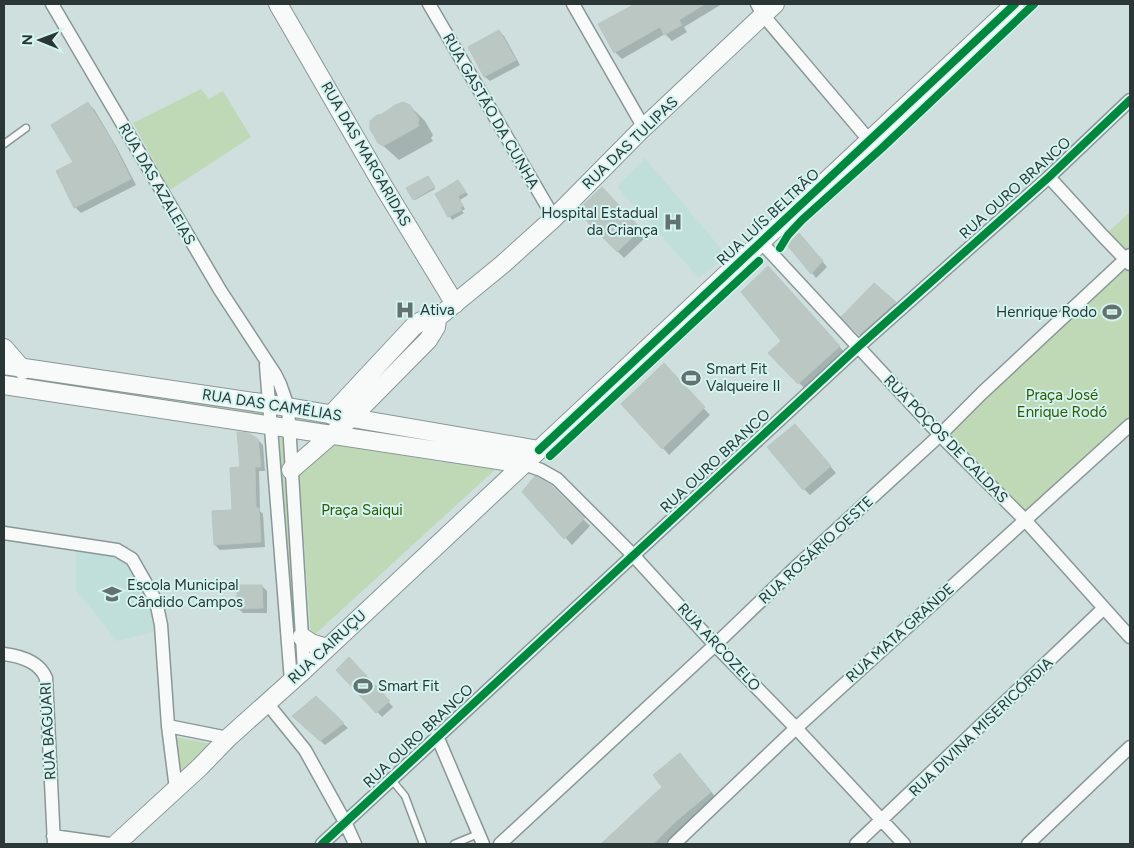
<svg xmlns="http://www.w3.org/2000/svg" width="1134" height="848" viewBox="0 0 1134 848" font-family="Figtree,sans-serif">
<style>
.built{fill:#c0dfdb}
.green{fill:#bfd9b7}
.shadow{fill:#0003}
.building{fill:#bac7c3;stroke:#b9c6c2}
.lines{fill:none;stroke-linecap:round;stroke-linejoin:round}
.lane-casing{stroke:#899796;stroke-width:9}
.street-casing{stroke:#899796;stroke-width:15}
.secondary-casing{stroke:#899796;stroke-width:20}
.lane{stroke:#f8fafa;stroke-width:6}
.street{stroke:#f8fafa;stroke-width:12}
.secondary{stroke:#f8fafa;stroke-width:18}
.cycleway-casing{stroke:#d3f4f0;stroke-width:11}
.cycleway{stroke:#00873e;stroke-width:8}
.labels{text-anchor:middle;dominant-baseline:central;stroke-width:4;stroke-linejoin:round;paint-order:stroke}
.street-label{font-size:15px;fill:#2a3736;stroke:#d3f4f0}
.poi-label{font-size:15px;fill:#2a3736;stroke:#d3f4f0;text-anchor:start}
.park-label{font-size:15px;fill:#315800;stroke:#d3f4f0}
</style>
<rect width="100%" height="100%" fill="#cedfdd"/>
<path class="built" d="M645 158 727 256 699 278 617 187Z
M76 545 113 555 125 563 133 572 147 597 157 631 117 641 76 590Z"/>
<path class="green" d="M201 89 209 99 223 91 251 137 170 190 133 123Z
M1130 212V423L1025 520 940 435 1125 260 1106 234Z
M42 378 263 407 265 417 42 385 41 382Z
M285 434 299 660H295L276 435Z
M336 440 360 444 363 449 442 462 447 458 499 466 311 638 299 471Z
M174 737 212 744 181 774Z"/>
<path class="shadow" d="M638 4H722L684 27 687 32 672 41 665 34 622 59 615 52 600 25Z
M499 31 504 36 520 65 490 81 485 77 469 48Z
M88 104 94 109 116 146 136 185 81 213 75 207V162Z
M410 106 425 121 433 135 431 138 433 141 399 160 379 142Z
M428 177 435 189 415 200 414 199Z
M461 185 468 195 460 200 465 209 462 211 464 213 452 220 436 194Z
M602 189 647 236 624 258 579 211Z
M804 239 827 267 816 278 812 273Z
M775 274 846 354 806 390 770 353 783 341Z
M874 285 900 308 864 339 843 317Z
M670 372 710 415 669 455 663 448Z
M801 432 836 473 810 495 804 489Z
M258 440 263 445 265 471H259L260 511 263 514 265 547 220 550 215 545 233 511 241 469Z
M551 487 590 526 572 545 524 492Z
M262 586 267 591V613H243L238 608Z
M354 663 393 707 382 717 338 670Z
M315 698 348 728 325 745 298 721Z
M686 761 717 799 665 844H610L607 841 664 787Z"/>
<path class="building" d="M635 4H705L679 20 682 25 664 35 660 27 614 53 598 24Z
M499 30 516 60 484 77 468 47Z
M88 102 111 139 131 179 74 208 56 171 73 162 51 125Z
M403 102 410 105 419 119 418 123 419 126 383 146 378 143 370 129V121L377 115 382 114 395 105Z
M428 176 435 187 413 200 406 188Z
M458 180 466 192 458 196 463 206 460 207 462 210 448 217 435 194Z
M602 187 641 229 617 252 577 211Z
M799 233 823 261 811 274 787 245Z
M768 266 840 346 798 384 768 353 781 341 741 292Z
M874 283 896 302 859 335 841 317Z
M664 363 705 407 662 449 621 404Z
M795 424 831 466 803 490 767 447Z
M237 432 248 433 258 439 261 467H255L256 508H259L261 542 214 545 212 511 232 510 230 468 240 467Z
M535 476 552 486 585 518 564 539 522 492Z
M237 585H262L263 608 237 609Z
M349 657 390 701 376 713 336 670Z
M316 696 344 723 320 741 292 716Z
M680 753 711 792 675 822 653 844H601L662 787 653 775Z"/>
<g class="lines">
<g class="lane-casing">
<path id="lane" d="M4 144 26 128
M391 779 405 796 423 844
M454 844 478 834"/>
</g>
<g class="street-casing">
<path id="street" d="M52 4 220 290 275 374 280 384 288 407 304 670
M429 4 554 218
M573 4 644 128
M757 4 763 15 869 140
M1049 177 1102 235 1130 264
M761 242 940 435 1025 520 1130 637
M266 365 291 681
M524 464 541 470 557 479 633 555 715 645 796 728 904 844
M4 533 117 550 132 559 156 601 161 625 168 726 176 789
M4 654C20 656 39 661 46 678L54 844
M267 703 305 750 345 822 355 844
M168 726 228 738
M437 736 483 844
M53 836 110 844
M322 844 858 347 1049 177 1130 100
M500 844 715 645 797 566 940 435 982 393 1130 255
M674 844 796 728 1130 425
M856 844 1104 608
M1028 844 1130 747"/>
</g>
<g class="secondary-casing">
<path id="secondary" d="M278 4 385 189 455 304
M4 348 23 370
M4 365 288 407 539 450
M4 385 524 464
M331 415 413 327 421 321 437 318 503 264 554 218 640 131 775 4
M291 470 351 418 428 340 436 327 437 318
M302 637 311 643 327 648
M116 844 200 767 228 738 304 670 1015 4"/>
</g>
<use href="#lane" class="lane"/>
<use href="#street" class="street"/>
<use href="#secondary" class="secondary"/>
<g class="cycleway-casing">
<path id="cycleway" d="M780 248 788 235 802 220 882 148 1034 4
M539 450 1015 4
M550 456 759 261
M322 844 858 347 1049 177 1130 100"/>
</g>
<use href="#cycleway" class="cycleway"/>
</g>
<defs>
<g id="hospital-bare" transform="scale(1.5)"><path d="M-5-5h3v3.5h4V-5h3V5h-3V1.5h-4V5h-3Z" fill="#637270" stroke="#d3f4f0" stroke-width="2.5" paint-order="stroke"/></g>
<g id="stadium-bare" transform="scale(1.5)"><path d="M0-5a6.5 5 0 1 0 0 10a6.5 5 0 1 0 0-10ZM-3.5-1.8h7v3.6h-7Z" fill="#637270" stroke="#d3f4f0" stroke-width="2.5" paint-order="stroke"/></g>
<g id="school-bare" transform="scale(1.5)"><path d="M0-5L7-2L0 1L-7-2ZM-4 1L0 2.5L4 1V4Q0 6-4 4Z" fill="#637270" stroke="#d3f4f0" stroke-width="2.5" paint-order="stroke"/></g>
</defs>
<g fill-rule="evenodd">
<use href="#hospital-bare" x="673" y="222"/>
<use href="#hospital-bare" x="405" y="310"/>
<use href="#stadium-bare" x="1112" y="312"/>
<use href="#stadium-bare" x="691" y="378"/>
<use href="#school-bare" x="112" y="594"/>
<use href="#stadium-bare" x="363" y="686"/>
</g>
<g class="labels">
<g class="street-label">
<text transform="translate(491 111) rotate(60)">RUA GASTÃO DA CUNHA</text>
<text transform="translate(630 143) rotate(-44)">RUA DAS TULIPAS</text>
<text transform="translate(366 154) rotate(60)">RUA DAS MARGARIDAS</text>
<text transform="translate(157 184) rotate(60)">RUA DAS AZALEIAS</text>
<text transform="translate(1015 188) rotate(-42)">RUA OURO BRANCO</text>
<text transform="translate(768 217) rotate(-43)">RUA LUÍS BELTRÃO</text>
<text transform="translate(272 405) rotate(9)">RUA DAS CAMÉLIAS</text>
<text transform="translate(946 439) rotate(46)">RUA POÇOS DE CALDAS</text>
<text transform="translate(715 461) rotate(-43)">RUA OURO BRANCO</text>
<text transform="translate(816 550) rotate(-43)">RUA ROSÁRIO OESTE</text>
<text transform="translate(900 633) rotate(-42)">RUA MATA GRANDE</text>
<text transform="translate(327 647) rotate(-43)">RUA CAIRUÇU</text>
<text transform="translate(719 647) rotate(47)">RUA ARCOZELO</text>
<text transform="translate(981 727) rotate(-44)">RUA DIVINA MISERICÓRDIA</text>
<text transform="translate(48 731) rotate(-93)">RUA BAGUARI</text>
<text transform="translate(418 736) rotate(-43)">RUA OURO BRANCO</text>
</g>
<g class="poi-label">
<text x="658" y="213" text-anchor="end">Hospital Estadual<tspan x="658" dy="17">da Criança</tspan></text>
<text x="420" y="310">Ativa</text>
<text x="1097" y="312" text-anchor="end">Henrique Rodo</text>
<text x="706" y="369">Smart Fit<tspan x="706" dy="17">Valqueire II</tspan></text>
<text x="127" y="585">Escola Municipal<tspan x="127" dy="17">Cândido Campos</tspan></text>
<text x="378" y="686">Smart Fit</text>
</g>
<g class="park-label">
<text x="1062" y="395">Praça José<tspan x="1062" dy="17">Enrique Rodó</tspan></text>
<text x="362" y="510">Praça Saiqui</text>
</g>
</g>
<rect width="1134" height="848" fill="none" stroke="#2a3736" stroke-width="10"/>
<g transform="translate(40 40) rotate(271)" stroke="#d3f4f0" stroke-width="4" paint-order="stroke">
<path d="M0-4L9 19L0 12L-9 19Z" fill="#2a3736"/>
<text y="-8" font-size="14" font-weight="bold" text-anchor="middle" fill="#2a3736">N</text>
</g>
</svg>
